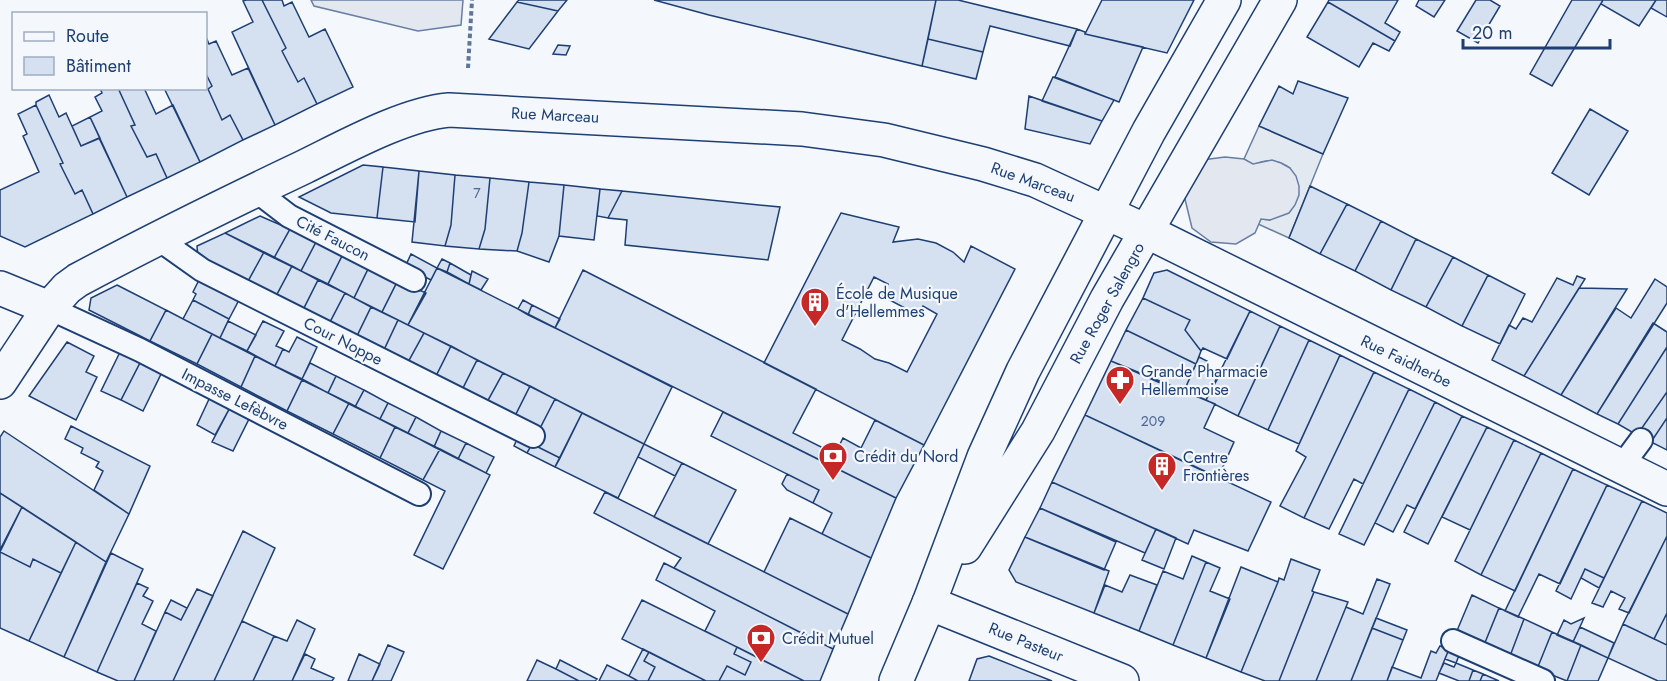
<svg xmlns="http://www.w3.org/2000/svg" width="1667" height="681" viewBox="0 0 1667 681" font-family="Jost,sans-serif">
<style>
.green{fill:#e3e9f0;stroke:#687fa3;stroke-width:1.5}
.parking{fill:#e3e8f0;stroke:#687fa3;stroke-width:1.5}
.building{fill:#d5e0f0;stroke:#1d3f73;stroke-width:1.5;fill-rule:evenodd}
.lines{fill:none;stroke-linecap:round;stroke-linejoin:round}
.service-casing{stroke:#1d3f73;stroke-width:26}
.minor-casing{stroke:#1d3f73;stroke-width:36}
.tertiary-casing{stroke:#1d3f73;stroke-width:36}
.secondary-casing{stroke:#1d3f73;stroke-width:36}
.path{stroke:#5e769c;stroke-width:4;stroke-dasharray:4.5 3;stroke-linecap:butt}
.service{stroke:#f4f7fb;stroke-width:22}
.minor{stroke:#f4f7fb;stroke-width:33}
.tertiary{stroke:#f4f7fb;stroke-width:33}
.secondary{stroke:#f4f7fb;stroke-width:33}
.labels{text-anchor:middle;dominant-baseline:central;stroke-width:4.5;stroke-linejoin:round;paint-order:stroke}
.number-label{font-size:14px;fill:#4b6792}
.street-label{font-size:16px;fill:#1d3f73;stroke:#f4f7fb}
.poi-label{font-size:16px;fill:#1d3f73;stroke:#f4f7fb;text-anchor:start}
</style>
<rect width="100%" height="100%" fill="#f4f7fb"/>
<path class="green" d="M1259 126 1323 154 1289 238 1258 224 1261 219 1270 220 1290 168C1277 159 1267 159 1253 165L1244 159Z"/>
<path class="parking" d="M311 0H463L461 25 418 31 314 6Z
M1225 157 1244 159 1253 164 1272 160 1281 163 1290 168 1296 176 1299 186V195L1295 205 1289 213 1270 220 1261 219 1255 233 1236 244 1211 242 1192 228 1184 195 1202 160Z"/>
<path class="building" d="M246 0H262L286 48 282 51 298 82 304 78 317 104 275 125 232 32 253 22 243 1Z
M262 0H282L284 6 292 2 309 37 325 29 353 87 317 104 304 78 298 82 282 51 286 48Z
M519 0H567L558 11 517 2Z
M654 0H936L922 66 709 15Z
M936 0H958L1077 29 1070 46 990 26 983 52 928 39Z
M1102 0H1194L1167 53 1085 34Z
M1329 0H1398L1385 23 1400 32 1395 41 1328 2Z
M1419 0H1445L1434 17 1416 6Z
M1476 0H1490L1500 6 1478 43 1457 31Z
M1572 0H1603L1552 86 1530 74Z
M1603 0H1656L1639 26 1601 4Z
M1656 0H1667V17L1651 8Z
M517 2 558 11 529 49 489 39Z
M1328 2 1395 41 1389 51 1373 43 1359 67 1307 37Z
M1077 29 1085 32V34L1143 47 1119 102 1055 77Z
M206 37 209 44 216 41 232 75 248 68 275 125 243 140 230 115 222 120 208 89 212 86 206 74Z
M928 39 983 52 976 79 922 66Z
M558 45 570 46 566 55 553 54Z
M206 74 212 86 208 89 222 120 230 115 243 140 200 162 164 88H206Z
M1053 77 1114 100 1102 121 1042 101Z
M1298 81 1348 98 1323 154 1259 126 1279 86 1293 94Z
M100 88H118L135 125 131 126 147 157 156 154 167 178 127 197 90 117 102 111 95 97 102 93Z
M118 88H144L156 114 173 105 200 162 167 178 156 154 147 157 131 126 135 125Z
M49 95 59 117 66 113 81 146 99 138 127 197 93 214 82 190 75 194 60 164 63 163 36 105V102Z
M1029 96 1102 121 1090 144 1025 129Z
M36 105 63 163 60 164 75 194 82 190 93 214 25 247 0 236V190L39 172 23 136 27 134 18 114Z
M1590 109 1628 131 1589 195 1552 173Z
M90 117 100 138 81 146 72 126Z
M363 165 383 167 377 218 331 213 299 197Z
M383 167 419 171 415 222 377 218Z
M419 171 455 175 451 225 445 246 412 242Z
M455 175 490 178 485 229 479 249 445 246 451 225Z
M490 178 529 182 522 233 517 251 479 249 485 229Z
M529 182 564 185 559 236 549 262 517 251 522 233Z
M564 185 600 189 594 240 559 236Z
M1310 186 1347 204 1320 254 1289 238Z
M600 189 622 191 608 218 597 216Z
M622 191 780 207 768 260 625 245 627 220 608 218Z
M1347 204 1381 221 1355 271 1320 254Z
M841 213 899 227 893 242 918 239 936 243 953 252 964 262 971 246 1015 269 924 445 764 363ZM874 277 888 284 882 296 918 315 923 306 937 314 907 372 889 363 875 359 860 349 842 340Z
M260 216 290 229 274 258 225 233Z
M1381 221 1416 239 1391 290 1355 271Z
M290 229 316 242 301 271 274 258Z
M225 233 264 252 247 283 198 258 197 246Z
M1416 239 1453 257 1426 307 1391 290Z
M316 242 343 254 328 284 301 271Z
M264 252 292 266 275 298 247 283Z
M343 254 369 267 354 298 328 284Z
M411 254 437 268 431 280 405 267Z
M1453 257 1488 275 1462 326 1426 307Z
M442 259 450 263 447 272 437 268Z
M450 263 471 275 469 284 447 272Z
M292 266 318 280 302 312 275 298Z
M369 267 398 280 382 312 354 298Z
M437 268 672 387 644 444 408 325Z
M583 270 816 389 793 433 835 454 843 438 861 448 875 420 924 445 896 498 555 328Z
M1167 270 1250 311 1227 359 1203 348 1201 351 1185 330 1190 320 1143 298 1154 273Z
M472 271 488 279 481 290 469 284Z
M1488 275 1525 294 1500 344 1462 326Z
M1577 276 1585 279 1524 376 1492 360 1509 325 1516 329 1523 318 1532 322 1557 278 1573 285Z
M200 278 240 298 229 319 193 300 196 294 193 292Z
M1655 279 1667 287V303L1597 414 1561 395 1616 308 1631 318Z
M318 280 345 293 329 324 302 312Z
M398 280 426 293 408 325 382 312Z
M117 285 166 310 150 341 89 310 91 298Z
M1579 288 1627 289 1561 395 1524 376Z
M345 293 371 307 356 338 329 324Z
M1143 298 1190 320 1185 330 1201 351 1196 364 1126 330Z
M193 300 229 319 220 338 183 319Z
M523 300 532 305 528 315 518 309Z
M532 305 560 319 555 328 528 315Z
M371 307 398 320 383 352 356 338Z
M166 310 212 334 197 364 150 341Z
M1250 311 1280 326 1238 416 1206 400Z
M398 320 424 333 407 364 383 352Z
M228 321 256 335 247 351 220 338Z
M263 321 284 331 276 346 283 349 275 366 247 351Z
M1653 323 1667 332V347L1618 424 1597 414Z
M1280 326 1309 340 1268 430 1238 416Z
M1126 330 1196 364 1184 391 1158 382 1111 361Z
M424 333 451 346 435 378 407 364Z
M212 334 255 356 241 387 197 364Z
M297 337 317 347 302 379 275 366 283 349 289 352Z
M1309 340 1340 355 1299 444 1268 430Z
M67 342 94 356 86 372 97 377 76 420 29 396Z
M451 346 477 360 461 392 435 378Z
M1667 347V392L1637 435 1618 424Z
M121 350 145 353 121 400 101 391Z
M145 353 162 372 143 411 121 400Z
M1340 355 1374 372 1304 518 1280 506 1306 457 1296 451Z
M255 356 302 380 287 411 241 387Z
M1199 357 1207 361 1204 367 1220 374 1206 400 1184 391Z
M477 360 503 373 486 404 461 392Z
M1111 361 1215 404 1204 428 1234 442 1218 478 1085 415Z
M310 363 336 376 328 393 302 379Z
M1374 372 1409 389 1363 484 1354 479 1329 529 1304 518Z
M503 373 530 386 514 418 486 404Z
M336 376 364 390 355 407 328 393Z
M302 380 349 403 333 434 287 411Z
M530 386 555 399 539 430 514 418Z
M1409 389 1435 402 1364 545 1339 534Z
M364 390 388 403 380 419 355 407Z
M1667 392V418L1651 442 1637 435Z
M210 397 234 400 215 435 197 425Z
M555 399 582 413 560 458 532 444Z
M234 400 243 404 239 414 249 419 233 451 212 442Z
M1435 402 1462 416 1415 509 1407 505 1393 532 1375 523Z
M349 403 395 427 380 458 333 434Z
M388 403 416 417 408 433 380 419Z
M723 412 896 498 871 558 822 534 832 513 813 503 819 490 711 436Z
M582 413 644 444 618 498 555 467Z
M1085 415 1271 502 1248 551 1194 530 1188 544 1052 482Z
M1462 416 1487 427 1428 544 1404 532Z
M416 417 441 431 434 447 408 433Z
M1667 418V450L1651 442Z
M71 426 150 466 129 514 94 490 103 471 96 467 99 462 81 453 83 448 65 439Z
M395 427 440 449 423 480 380 458Z
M1487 427 1514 440 1470 530 1442 517Z
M4 431 129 514 106 562 0 493V437Z
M441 431 466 443 458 459 434 447Z
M518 437 532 444 527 453 514 446Z
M1514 440 1541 453 1481 575 1455 561Z
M466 443 494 457 486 473 458 459Z
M532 444 560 458 555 467 527 453Z
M644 444 682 463 675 476 638 457Z
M440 449 490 475 443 569 414 555 445 491 423 480Z
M1541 453 1573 469 1515 591 1481 575Z
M682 463 736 490 708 544 654 517Z
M1573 469 1607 485 1560 584 1539 574 1518 617 1505 611Z
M787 474 819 490 813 503 787 490 782 484Z
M1052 482 1156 529 1145 553 1040 508Z
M1607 485 1642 501 1604 578 1585 569 1571 599 1556 591Z
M605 492 848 614 833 649 674 568 681 558 594 513Z
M0 493 22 507 0 550Z
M1642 501 1667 513V536L1629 613 1619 609 1625 598 1611 591 1603 607 1592 603Z
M22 507 76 542 61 573 33 559 30 567 0 552Z
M1040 508 1116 542 1104 570 1025 537Z
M790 518 871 558 848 614 764 572Z
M1156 529 1176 538 1164 569 1142 560Z
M243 531 275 548 242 621 214 681H173Z
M1667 536V613L1654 639 1623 624Z
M1025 537 1109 571 1094 613 1016 582 1009 570Z
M76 542 106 562 64 657 29 641Z
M0 552 30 567 33 559 61 573 29 641 0 628Z
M111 553 143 569 97 672 64 657Z
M1192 556 1206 562 1173 645 1139 631 1163 571 1183 579Z
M1291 559 1320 570 1312 591 1314 592 1279 681H1265L1241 672 1278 582 1279 578 1284 580Z
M1206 562 1220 568 1210 591 1230 599 1206 658 1173 645Z
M664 563 833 649 820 681H804L705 631 715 611 656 580Z
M1241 567 1278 582 1241 672 1206 658Z
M1585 569 1604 578 1599 588 1581 578Z
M1130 575 1157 585 1139 631 1094 613 1105 585 1122 592Z
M1377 579 1390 584 1351 681H1316L1346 607 1363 614Z
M137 583 148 588 143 596 153 601 142 624 156 631 134 681H118L97 672Z
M197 589 213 596 173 681H134L165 612 181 620Z
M1314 592 1348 602 1346 607 1316 681H1279Z
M1472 595 1499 608 1484 645 1456 633Z
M171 600 187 608 181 620 165 612Z
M642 600 737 647 734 654 751 662 745 675 727 666 719 681H706L622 639Z
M1499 608 1524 619 1510 656 1484 645Z
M1667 613V645L1654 639Z
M1376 618 1407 630 1403 640 1372 628Z
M1584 618 1573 642 1557 635 1564 620 1571 624Z
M1524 619 1552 632 1537 669 1510 656Z
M297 620 315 629 292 681H253L274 636 287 641Z
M242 621 274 636 253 681H214Z
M1623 624 1667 645V681H1658L1608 658Z
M1580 627 1614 643 1608 658 1573 642Z
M1372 628 1403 640 1387 681H1351Z
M1552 632 1581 645 1567 681 1537 669Z
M388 645 404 652 391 681H372Z
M1581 645 1608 658 1598 681H1567Z
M1440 646 1449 649 1436 681H1387L1392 667 1421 678 1431 651 1436 653Z
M737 647 804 681H719L727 666 745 675 751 662 734 654Z
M643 649 649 652 644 661 655 667 648 681H638L629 676Z
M1449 649 1460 653 1456 663 1445 659Z
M649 652 706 681H648L655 667 644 661Z
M305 654 315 659 311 668 334 678 332 681H292Z
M359 654 380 664 372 681H348Z
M989 656 1052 681H969L977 659Z
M537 660 556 669 579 681H527Z
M560 660 597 679 595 681H579L556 669Z
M1444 663 1454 667 1456 663 1473 670 1469 681H1459L1439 673Z
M607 665 629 676 638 681H599Z
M1473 670 1483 674 1480 681H1469Z
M1483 674 1499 681H1480Z"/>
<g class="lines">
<g class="service-casing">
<path id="service" d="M255 190 289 216 414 280
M157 238 202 270 533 436
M49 308 140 350 419 494
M1621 467 1641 440
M1453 641 1543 681"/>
</g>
<g class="minor-casing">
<path id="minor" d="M0 288 49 308 67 288 78 280C153 240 228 203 304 167 345 147 404 114 449 110L802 129 884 140 983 164 1035 180 1146 231
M0 382 49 308
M929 603 1122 681"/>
</g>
<g class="tertiary-casing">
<path id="tertiary" d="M1146 231 1667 489"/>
</g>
<g class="secondary-casing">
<path id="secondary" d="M965 547 1038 431 1107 299 1280 0
M896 681 929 603 984 457 1023 371 1149 131 1224 0"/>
</g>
<path class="path" d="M468 68 472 0"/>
<use href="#service" class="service"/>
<use href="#minor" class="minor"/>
<use href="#tertiary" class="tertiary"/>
<use href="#secondary" class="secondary"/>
</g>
<defs>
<g id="building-pin" transform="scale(1.5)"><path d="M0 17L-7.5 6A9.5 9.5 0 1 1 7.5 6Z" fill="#c62828" stroke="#f4f7fb"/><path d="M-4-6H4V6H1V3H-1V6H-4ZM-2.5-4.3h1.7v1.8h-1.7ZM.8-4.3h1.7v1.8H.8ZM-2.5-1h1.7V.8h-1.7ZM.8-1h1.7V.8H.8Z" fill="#fff"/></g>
<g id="pharmacy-pin" transform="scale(1.5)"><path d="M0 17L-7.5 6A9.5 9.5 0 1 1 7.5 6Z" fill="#c62828" stroke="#f4f7fb"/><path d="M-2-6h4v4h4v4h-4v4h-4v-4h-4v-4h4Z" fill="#fff"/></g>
<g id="bank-pin" transform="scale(1.5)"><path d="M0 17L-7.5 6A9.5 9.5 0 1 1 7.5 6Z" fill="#c62828" stroke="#f4f7fb"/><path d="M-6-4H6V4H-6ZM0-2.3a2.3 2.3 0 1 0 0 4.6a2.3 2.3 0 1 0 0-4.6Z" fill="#fff"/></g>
</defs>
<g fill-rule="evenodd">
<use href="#building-pin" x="815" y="302"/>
<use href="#pharmacy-pin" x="1120" y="380"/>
<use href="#bank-pin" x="833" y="456"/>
<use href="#building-pin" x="1162" y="466"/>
<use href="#bank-pin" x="761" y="638"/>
</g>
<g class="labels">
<g class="number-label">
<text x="477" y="193">7</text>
<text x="1153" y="421">209</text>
</g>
<g class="street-label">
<text transform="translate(555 115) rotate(3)">Rue Marceau</text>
<text transform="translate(1033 182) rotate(20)">Rue Marceau</text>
<text transform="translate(333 238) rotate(27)">Cité Faucon</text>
<text transform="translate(1107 303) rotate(-61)">Rue Roger Salengro</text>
<text transform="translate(343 341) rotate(27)">Cour Noppe</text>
<text transform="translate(1406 361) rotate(26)">Rue Faidherbe</text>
<text transform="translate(235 399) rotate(27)">Impasse Lefèbvre</text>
<text transform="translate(1026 642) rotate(22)">Rue Pasteur</text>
</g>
<g class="poi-label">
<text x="836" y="293">École de Musique<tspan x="836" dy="18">d'Hellemmes</tspan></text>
<text x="1141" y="371">Grande Pharmacie<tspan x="1141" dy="18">Hellemmoise</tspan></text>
<text x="854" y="456">Crédit du Nord</text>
<text x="1183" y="457">Centre<tspan x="1183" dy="18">Frontières</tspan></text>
<text x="782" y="638">Crédit Mutuel</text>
</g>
</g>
<rect x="12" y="12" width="195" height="78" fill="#f4f7fb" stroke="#9eadc5" stroke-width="1.5"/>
<rect x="24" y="32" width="30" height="9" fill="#f4f7fb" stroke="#9eadc5" stroke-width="1.5"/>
<text x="66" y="42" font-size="18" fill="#1d3f73">Route</text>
<rect x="24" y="57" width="30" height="18" fill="#d5e0f0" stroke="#9eadc5" stroke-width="1.5"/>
<text x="66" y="72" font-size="18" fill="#1d3f73">Bâtiment</text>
<path d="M1463 39v9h147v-9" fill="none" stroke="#1d3f73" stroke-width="3"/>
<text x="1472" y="39" font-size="18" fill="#1d3f73" stroke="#f4f7fb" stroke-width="4.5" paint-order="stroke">20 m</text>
</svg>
